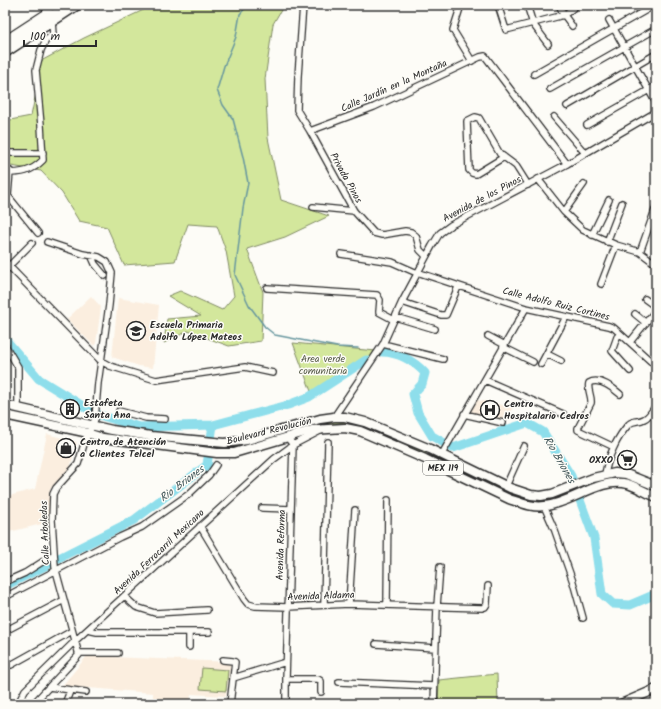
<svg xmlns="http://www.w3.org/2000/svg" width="661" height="709" viewBox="0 0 661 709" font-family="Kalam,sans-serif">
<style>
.built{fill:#fbeedf}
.green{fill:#d3e79c;stroke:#7f8964}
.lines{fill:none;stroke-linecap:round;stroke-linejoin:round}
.stream{stroke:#66969e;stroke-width:1.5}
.river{stroke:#8edeeb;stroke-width:9}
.street-casing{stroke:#2b2b2b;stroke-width:8}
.secondary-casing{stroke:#2b2b2b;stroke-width:11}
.primary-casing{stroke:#2b2b2b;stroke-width:11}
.street{stroke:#fdfcf7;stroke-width:5.5}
.secondary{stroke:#fdfcf7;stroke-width:8}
.primary{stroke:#fdfcf7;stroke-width:8}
.labels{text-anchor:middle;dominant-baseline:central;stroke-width:3;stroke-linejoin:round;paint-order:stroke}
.shield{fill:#fdfcf7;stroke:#6a6a68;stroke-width:1}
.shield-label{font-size:9px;font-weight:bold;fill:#2b2b2b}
.street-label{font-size:10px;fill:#2b2b2b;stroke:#fdfcf7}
.poi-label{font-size:10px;font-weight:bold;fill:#2b2b2b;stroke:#fdfcf7;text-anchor:start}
.park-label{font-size:10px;fill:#555a47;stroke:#fdfcf7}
.water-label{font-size:11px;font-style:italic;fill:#44585b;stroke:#fdfcf7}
</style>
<rect width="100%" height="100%" fill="#fdfcf7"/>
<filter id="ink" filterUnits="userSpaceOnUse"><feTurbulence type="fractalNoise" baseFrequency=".025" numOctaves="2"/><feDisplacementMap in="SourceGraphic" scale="8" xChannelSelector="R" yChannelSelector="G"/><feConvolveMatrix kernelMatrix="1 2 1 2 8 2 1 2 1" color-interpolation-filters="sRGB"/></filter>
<g filter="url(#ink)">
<path class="built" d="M91 296 101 307 96 343 94 346 67 319Z
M118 298 159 305 153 368 139 366 112 357Z
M477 400 513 407 506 422 467 414Z
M47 434 77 442 70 468 50 489 49 503 50 522 5 533V497L35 489Z
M87 656 231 662 226 696 191 694 190 704H153V693L62 686Z"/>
<path class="green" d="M154 5H284L273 24 265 79 268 138 281 200 329 216 285 237 247 249 263 292 261 341 229 346 188 331 164 343 167 319 201 316 168 296 180 291 222 310 234 296 226 251 217 226 188 224 175 261 124 265 107 227 79 221 62 193 41 171 5 165V121L31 116 37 88 41 61 84 38Z
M293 343 376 351 374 355 312 394Z
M334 420 364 424 428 450 424 456 345 427 234 451 171 447 172 438 225 444 304 425Z
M433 452 531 496 605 477H629L656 488V494L604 481 553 500 537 503 509 495 431 458Z
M202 668 228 670 226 691 200 689Z
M497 674 498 704H438L439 680Z"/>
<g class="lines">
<path class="stream" d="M248 5 240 14 236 37 224 66 217 90 223 105 233 119 243 157 248 183 243 208 235 275 249 305 265 327 275 335 337 347 358 348"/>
<path class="river" d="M5 339 39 379 96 414 139 427 213 425
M382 352C398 352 414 361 425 373L422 384 413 394 418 413 432 436 453 448 527 423 543 432 571 476 594 538 602 594 613 604 630 605 656 594
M59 558 134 520 207 465 213 425 288 405 309 397 366 360
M5 586 49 564"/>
<g class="street-casing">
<path id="street" d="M303 5 298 76 297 110 310 131 354 211 374 233 382 235 405 231 411 232 416 236 420 250 426 256
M461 5 453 30 472 61
M498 5 506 30 564 15 577 5
M527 5 533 24 548 44
M559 5 564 15 572 26
M609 20 656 103
M5 39 48 11
M534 74 655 5
M550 89 656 29
M567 106 656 54
M554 117 585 153
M587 125 656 86
M310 131 374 107 480 57 485 56 567 164
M5 153H43
M504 157 476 174 472 173 469 170 467 121 475 117 479 118 500 154 516 166 528 185
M10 171 8 196 38 233
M5 173C22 173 31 172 43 160L41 125 36 70 41 50 46 40 53 35 52 21
M538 179 564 212 583 230 616 245 640 252 656 264
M313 207 354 211
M564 212 584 184
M592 235 609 200
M607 242 622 203
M640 252 656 207
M341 254 392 262 417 273
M91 255 95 264 105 276
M5 262 101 361 110 366 156 380 245 367 273 373
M5 270 32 243
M417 272 526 308 609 326 614 328 656 366
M601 284 616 245
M267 288 377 295 380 300 379 312 394 320
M645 299 656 307
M402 302 441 315H446L458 287
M635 314 646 323
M395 317 435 329
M620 334 617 337 612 351 630 371
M488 336 505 345
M630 342 656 310
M383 344 443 359
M5 345 18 367V408
M503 347 533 362
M547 354 561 361
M541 364 566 317
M485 380 563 414
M119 411 146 418 165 419
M464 414 503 423
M334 417 383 344 402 302 432 246 440 233 451 225 567 164 656 112
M614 447 578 430V428L591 403C592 396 587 390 589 383 599 377 612 387 620 394
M442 454 526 308
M605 474C608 457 617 437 629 424 634 420 639 422 644 419 649 417 653 410 656 405
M506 486 524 446
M544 506 555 531 573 582 583 618
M262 508 291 509
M200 526 244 599 248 604 255 606 288 607 349 604 482 608 485 607 487 604 488 586
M5 582 25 573 53 555
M124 596 136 607 155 613 207 610
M5 597 120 537 142 527 189 494 209 475 216 465
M349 604 355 510
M324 605 328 442
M387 605 388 500
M88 630 97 632H209
M5 631 64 600
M376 644 435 648
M189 647V632
M78 653H118
M5 659 6 664 9 665H11L72 631
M223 660 233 661 235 662 230 704
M233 678 286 662
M286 679H318L321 681V692
M339 682 434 686
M49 687 86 692
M18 704 25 690 75 641 274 459 293 445 322 430
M33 704 79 655 55 567 52 520 53 494 56 488 78 464 85 441 95 419 98 383 109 305 112 273 107 262 99 257 83 254 47 242
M65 704 70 691
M286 704V679L293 445 287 437
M434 704 437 606 440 567"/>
</g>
<g class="secondary-casing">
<path id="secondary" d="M46 5 52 21
M621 704 656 689"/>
</g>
<g class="primary-casing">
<path id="primary" d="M5 45 67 5
M5 53 78 5
M5 405 112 430 151 436 225 443 247 440 320 419 334 417H345L365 422 430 449 510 488 531 495 541 496 552 494 593 478 615 473 626 474 656 486
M5 415 84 432 103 438 217 453H234L312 430 345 428 360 431 425 459 509 499C521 503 533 508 545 506 573 503 599 477 628 484 637 487 647 493 656 497"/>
</g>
<use href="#street" class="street"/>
<use href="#secondary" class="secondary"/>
<use href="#primary" class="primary"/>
</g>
</g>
<defs>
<g id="school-ring" transform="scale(1)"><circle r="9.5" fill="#fdfcf7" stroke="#2b2b2b" stroke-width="1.5"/><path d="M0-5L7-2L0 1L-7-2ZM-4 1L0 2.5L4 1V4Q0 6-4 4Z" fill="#2b2b2b"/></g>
<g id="building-ring" transform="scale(1)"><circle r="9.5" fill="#fdfcf7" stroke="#2b2b2b" stroke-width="1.5"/><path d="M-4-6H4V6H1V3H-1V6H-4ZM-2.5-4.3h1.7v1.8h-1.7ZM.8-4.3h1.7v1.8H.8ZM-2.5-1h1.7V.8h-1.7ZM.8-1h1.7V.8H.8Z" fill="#2b2b2b"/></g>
<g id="hospital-ring" transform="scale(1)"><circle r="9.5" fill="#fdfcf7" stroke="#2b2b2b" stroke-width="1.5"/><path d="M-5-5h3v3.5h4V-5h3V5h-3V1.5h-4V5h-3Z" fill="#2b2b2b"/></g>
<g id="shop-ring" transform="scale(1)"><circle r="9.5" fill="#fdfcf7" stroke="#2b2b2b" stroke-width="1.5"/><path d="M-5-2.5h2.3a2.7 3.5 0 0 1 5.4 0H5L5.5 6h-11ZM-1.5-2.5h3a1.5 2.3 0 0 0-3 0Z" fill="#2b2b2b"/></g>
<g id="supermarket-ring" transform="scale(1)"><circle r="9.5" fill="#fdfcf7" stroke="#2b2b2b" stroke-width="1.5"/><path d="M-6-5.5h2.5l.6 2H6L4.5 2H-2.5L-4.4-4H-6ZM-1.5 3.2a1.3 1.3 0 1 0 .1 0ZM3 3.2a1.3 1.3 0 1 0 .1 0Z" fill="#2b2b2b"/></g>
</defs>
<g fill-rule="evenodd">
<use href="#school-ring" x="136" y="331"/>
<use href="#building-ring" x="70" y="409"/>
<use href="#hospital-ring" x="490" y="410"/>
<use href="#shop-ring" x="66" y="448"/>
<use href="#supermarket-ring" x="627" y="460"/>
</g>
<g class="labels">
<rect class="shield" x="423" y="461" width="40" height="14" rx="3"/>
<g class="shield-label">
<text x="443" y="468">MEX 119</text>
</g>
<g class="street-label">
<text transform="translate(394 86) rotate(-24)">Calle Jardín en la Montaña</text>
<text transform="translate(346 178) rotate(61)">Privada Pinos</text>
<text transform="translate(482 199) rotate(-28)">Avenida de los Pinos</text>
<text transform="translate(556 304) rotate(14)">Calle Adolfo Ruiz Cortines</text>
<text transform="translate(269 431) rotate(-14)">Boulevard Revolución</text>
<text transform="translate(45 533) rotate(-92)">Calle Arboledas</text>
<text transform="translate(281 545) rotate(-88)">Avenida Reforma</text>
<text transform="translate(159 552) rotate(-43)">Avenida Ferrocarril Mexicano</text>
<text transform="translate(321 596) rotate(-2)">Avenida Aldama</text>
</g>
<g class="poi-label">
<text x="150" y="325">Escuela Primaria<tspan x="150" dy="12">Adolfo López Mateos</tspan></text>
<text x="84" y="403">Estafeta<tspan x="84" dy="12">Santa Ana</tspan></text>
<text x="504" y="404">Centro<tspan x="504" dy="12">Hospitalario Cedros</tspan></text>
<text x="80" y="442">Centro de Atención<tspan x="80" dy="12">a Clientes Telcel</tspan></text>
<text x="613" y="460" text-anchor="end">OXXO</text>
</g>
<g class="park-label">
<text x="323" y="359">Area verde<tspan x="323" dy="12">comunitaria</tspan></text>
</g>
<g class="water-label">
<text transform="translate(559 460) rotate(60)">Rio Briones</text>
<text transform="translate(182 484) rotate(-37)">Rio Briones</text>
</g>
</g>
<rect width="661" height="709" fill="none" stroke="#fdfcf7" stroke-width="20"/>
<rect x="10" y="10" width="641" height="689" fill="none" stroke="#2b2b2b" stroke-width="1.5" filter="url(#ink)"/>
<path d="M24 40v6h72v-6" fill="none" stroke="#2b2b2b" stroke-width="2"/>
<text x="30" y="40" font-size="12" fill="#2b2b2b" stroke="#fdfcf7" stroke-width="3" paint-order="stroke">100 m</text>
</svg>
